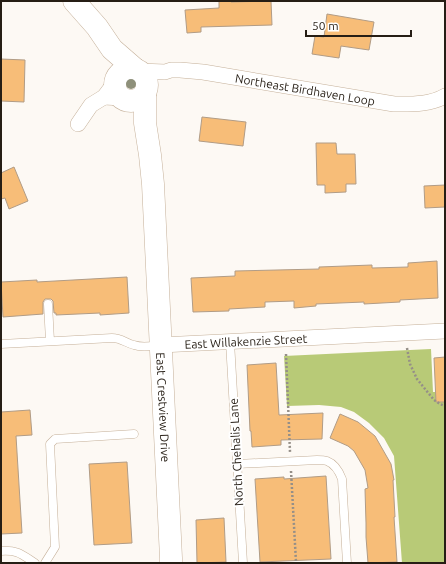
<svg xmlns="http://www.w3.org/2000/svg" width="446" height="564" viewBox="0 0 446 564" font-family="Ubuntu,sans-serif">
<style>
.forest{fill:#b8ca77}
.building{fill:#f7bd78;stroke:#b19c86}
.lines{fill:none;stroke-linecap:round;stroke-linejoin:round}
.lane-casing{stroke:#c5b099;stroke-width:9}
.street-casing{stroke:#c5b099;stroke-width:16}
.secondary-casing{stroke:#c5b099;stroke-width:23}
.path{stroke:#958f88;stroke-width:2.5;stroke-dasharray:2 2;stroke-linecap:butt}
.lane{stroke:#fff;stroke-width:8}
.street{stroke:#fff;stroke-width:15}
.secondary{stroke:#fff;stroke-width:22}
.tree{fill:#8e907a}
.labels{text-anchor:middle;dominant-baseline:central;stroke-width:4;stroke-linejoin:round;paint-order:stroke}
.street-label{font-size:12px;fill:#261e15;stroke:#fff}
</style>
<rect width="100%" height="100%" fill="#fdf9f4"/>
<path class="forest" d="M431 349 433 392H445V563H402L394 456 384 438 369 423 354 412 341 407 319 405 287 406 284 356Z"/>
<path class="building" d="M219 1H231V2L271 1 272 25 201 27V32L187 33 185 10 219 8Z
M327 14 374 22 369 50 341 46 339 58 312 54 315 36 324 37Z
M1 59 25 60 24 102 1 101Z
M202 117 246 122 243 146 199 141Z
M316 143H336L337 154H355L356 184H346V192L325 193V185H317Z
M14 167 28 201 9 209 5 198 1 199V173Z
M445 185V207L425 208 424 186Z
M437 261 438 298 400 300V302L364 304V302L316 304V306L294 308V301L265 302V307L229 309V311L193 312 191 278 235 276V271L319 269V267L372 265V268L408 267V263Z
M127 277 129 313 100 315V313L56 315V313H54L53 301 51 299H45L43 302V314L3 317 1 282 37 280V282Z
M445 357V402H436L434 358Z
M276 363 279 415 323 413 322 439 281 440V445L252 447 251 431H250L247 365Z
M30 410 32 435 16 436 22 533 1 534V412Z
M340 414 358 422 375 436 391 464 394 480H393L395 517H394L397 562 368 563 366 537V523L365 489 368 488 365 470 354 451 348 446 330 438Z
M127 462 132 543 94 545 89 464Z
M326 476 331 559 260 562 255 479 284 477V479Z
M224 518 226 562 197 563 196 520Z"/>
<g class="lines">
<g class="lane-casing">
<path id="lane" d="M48 304 50 341
M230 342 243 563
M1 344 112 338C121 338 126 343 134 345 142 348 152 346 160 345
M237 464 317 460C320 460 324 460 327 461 335 464 339 471 342 479L347 563
M1 551C18 550 21 554 35 563
M45 563 55 547 50 444 55 439 134 434"/>
</g>
<g class="street-casing">
<g id="street">
<path id="s1" d="M139 71 165 72 171 70H180L203 72 394 104C411 104 430 105 445 96"/>
<path d="M104 97 123 98"/>
<path d="M78 124 91 105 104 97 116 81"/>
<path id="s2" d="M161 345 445 331"/>
</g>
</g>
<g class="secondary-casing">
<g id="secondary">
<path d="M74 1 97 27 112 49 135 69"/>
<circle cx="131" cy="85" r="16"/>
<path id="s3" d="M145 93V123L150 155 153 184 171 558V563"/>
</g>
</g>
<path class="path" d="M407 348 410 364 417 379 434 400 440 404 445 406
M286 354 290 452
M291 471 296 562"/>
<use href="#lane" class="lane"/>
<use href="#street" class="street"/>
<use href="#secondary" class="secondary"/>
</g>
<circle class="tree" cx="131" cy="84" r="5"/>
<g class="labels">
<g class="street-label">
<text stroke="none"><textPath href="#s1" startOffset="168">Northeast Birdhaven Loop</textPath></text>
<text stroke="none"><textPath href="#s2" startOffset="85">East Willakenzie Street</textPath></text>
<text stroke="none"><textPath href="#s3" startOffset="315">East Crestview Drive</textPath></text>
<text transform="translate(236 452) rotate(-93)">North Chehalis Lane</text>
</g>
</g>
<rect width="446" height="564" fill="none" stroke="#261e15" stroke-width="4"/>
<path d="M306 30v6h105v-6" fill="none" stroke="#261e15" stroke-width="2"/>
<text x="312" y="30" font-size="12" fill="#261e15" stroke="#ffffff" stroke-width="3" paint-order="stroke">50 m</text>
</svg>
